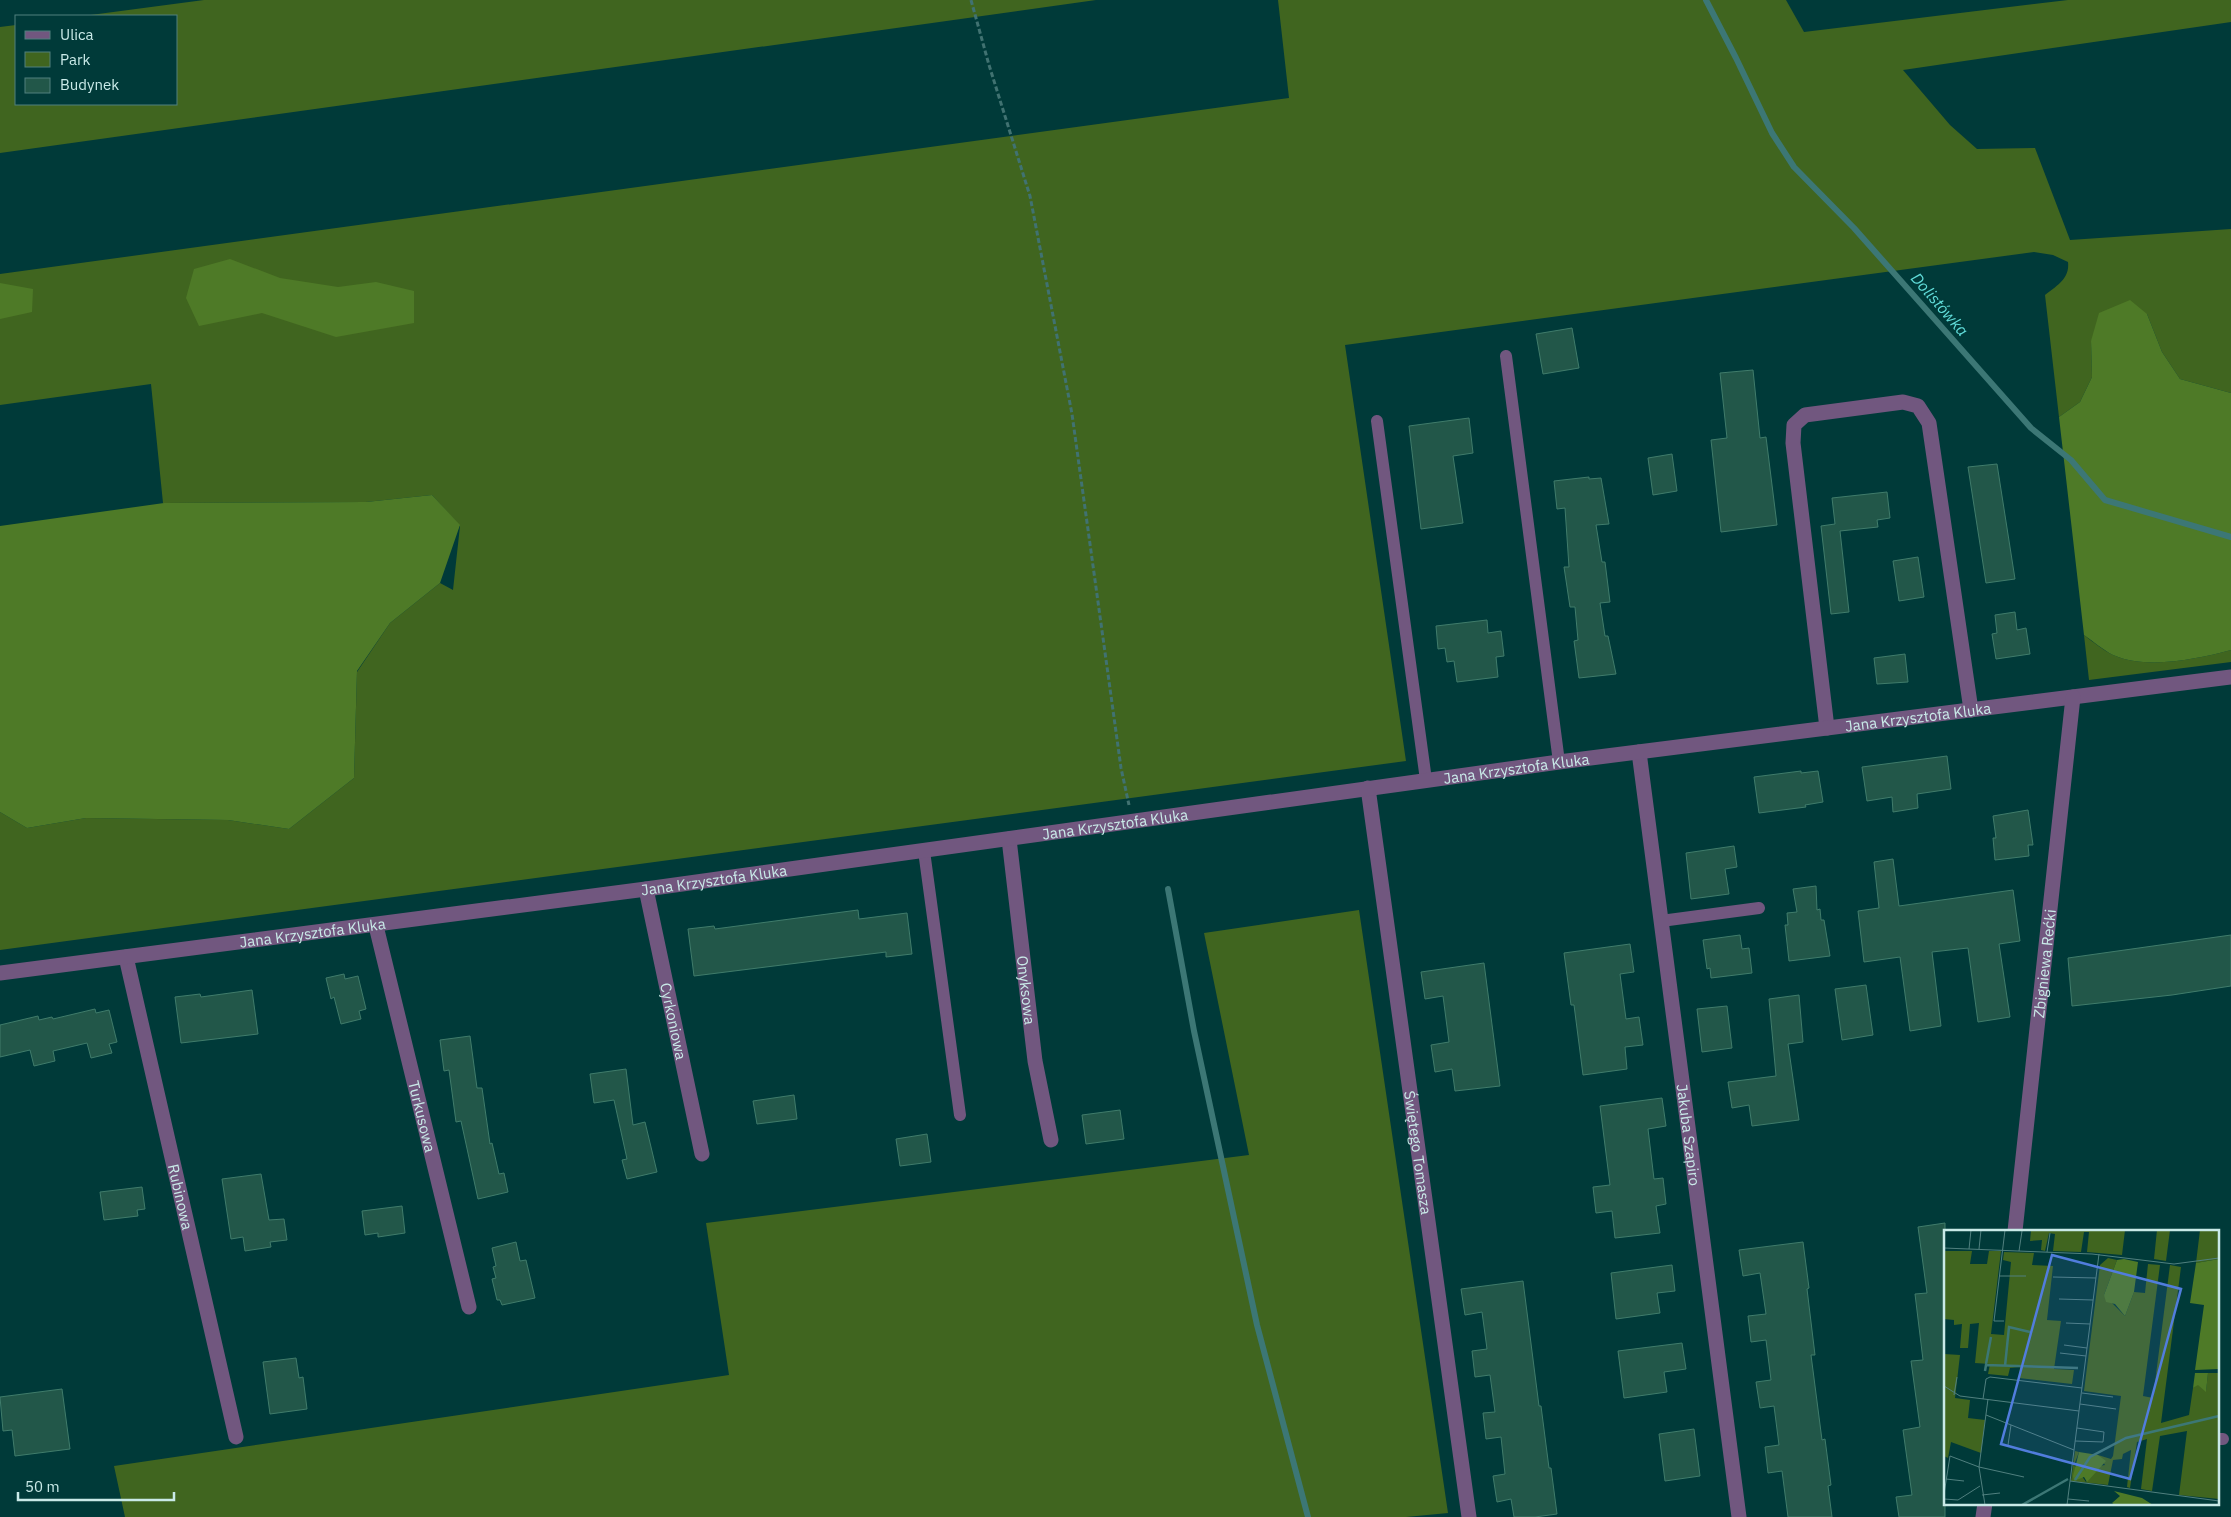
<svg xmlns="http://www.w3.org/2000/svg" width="2231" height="1517" viewBox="0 0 2231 1517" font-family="'IBM Plex Sans',sans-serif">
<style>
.green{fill:#40651f}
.forest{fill:#4e7a27}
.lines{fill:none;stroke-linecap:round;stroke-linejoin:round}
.stream{stroke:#3c7775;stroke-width:6}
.building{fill:#225749;stroke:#407c6b}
.path{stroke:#407271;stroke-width:3;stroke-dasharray:5 2.5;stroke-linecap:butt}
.lane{stroke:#71577f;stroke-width:12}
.street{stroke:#71577f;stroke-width:15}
.labels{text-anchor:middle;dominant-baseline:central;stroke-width:4;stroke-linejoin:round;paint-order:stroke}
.street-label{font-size:15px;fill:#c9eae8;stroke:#003a39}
.water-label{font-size:16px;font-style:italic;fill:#60dcd9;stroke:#003a39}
.inset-river{fill:none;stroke:#3c7775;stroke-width:2.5}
.inset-road{fill:none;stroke:#50807f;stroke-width:1}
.view{fill:#517ddd;fill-opacity:0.15;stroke:#517ddd;stroke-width:2.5}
.inset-edge{fill:none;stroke:#c9eae8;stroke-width:2.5}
</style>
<rect width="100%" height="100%" fill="#003a39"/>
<path class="green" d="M204 0H1096L0 153V27L16 25V104H176V16H83Z
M1278 0H1786L1804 32 2068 0H2231V22L1903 70 1950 125 1977 149 2035 148 2070 240 2231 229V393L2180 379 2162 352 2147 314 2091 341 2092 377 2080 402 2059 417 2045 295C2056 286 2070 279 2068 262L2053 255 2034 252 1345 345 1406 761 0 950V812L27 828 86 818 228 820 289 829 354 778 357 672 390 623 440 583 453 590 460 526 432 495 366 502 163 503 151 384 0 405V274L1289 98Z
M2084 635C2093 642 2103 650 2113 655 2147 670 2197 659 2231 650V662L2089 680Z
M1359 910 1448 1513 1406 1517H125L114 1466 729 1375 706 1223 1249 1155 1204 933Z"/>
<path class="forest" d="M230 259 280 278 338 287 376 282 414 291V323L336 337 262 313 199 326 186 298 194 269Z
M0 283 33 289 32 312 0 319Z
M2130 300 2147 314 2162 352 2180 379 2231 393V650C2197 659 2147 670 2113 655 2103 650 2093 641 2084 635L2059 417 2080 402 2092 377 2091 341 2099 313Z
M432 495 460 525 440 583 390 623 357 671 354 778 289 829 228 820 86 818 27 828 0 812V526L164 503 366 502Z"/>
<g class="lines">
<path class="stream" d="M1706 0 1736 58 1772 133 1794 167 1854 228 2031 428 2071 460 2105 500 2231 537
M1168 889 1194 1031 1257 1325 1308 1517"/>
</g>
<path class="building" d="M1572 328 1579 368 1543 374 1536 334Z
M1753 370 1760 438 1766 437 1777 525 1721 532 1711 440 1727 438 1720 373Z
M1469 418 1473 453 1453 456 1463 523 1421 529 1409 426Z
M1672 454 1677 491 1653 495 1648 458Z
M1997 464 2015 579 1986 583 1968 467Z
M1589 477V479L1601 478 1609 524 1596 525 1602 562H1605L1610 602 1600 603 1605 636H1608L1616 674 1579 678 1574 641 1578 640 1575 607H1570L1564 567H1569L1565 508 1557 509 1554 481Z
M1887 492 1890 518 1877 520 1878 527 1840 531 1849 612 1831 614 1821 526 1835 524 1832 498Z
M1918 557 1924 597 1899 601 1893 561Z
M2015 612 2017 630 2026 628 2030 654 1996 659 1992 634 1997 633 1995 615Z
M1487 620 1488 633 1501 631 1504 656 1496 657 1498 677 1457 682 1454 661 1447 662 1445 648 1438 649 1436 626Z
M1905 654 1908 682 1877 684 1874 658Z
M1947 756 1951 789 1917 794 1918 808 1893 812 1892 797 1867 801 1862 767Z
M1801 771V773L1818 771 1823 802 1805 805 1806 807 1759 813 1754 777Z
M2028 810 2033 845H2028L2029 856 1995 860 1993 838H1996L1993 816Z
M1734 846 1737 867 1725 869 1729 894 1691 899 1686 853Z
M1893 859 1899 906 2013 890 2020 941 1999 944 2010 1017 1978 1022 1968 948 1932 952 1941 1026 1910 1031 1900 957 1864 962 1858 911 1879 908 1874 862Z
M1816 886 1817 910 1820 909 1821 920H1824L1830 956 1789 961 1785 925H1788L1787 913 1797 912 1793 889Z
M858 910 859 919 907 913 912 954 886 957V952L694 976 688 929 714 926 715 929Z
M1740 935 1742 949 1749 948 1752 973 1711 978 1710 968 1707 969 1703 940Z
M2231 935V986L2172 995 2072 1006 2068 958Z
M1630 944 1634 972 1620 974 1626 1019 1639 1017 1643 1045 1625 1047 1627 1069 1583 1075 1574 1005H1571L1564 953Z
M1484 963 1500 1086 1455 1091 1452 1069 1435 1072 1431 1045 1449 1042 1443 996 1425 999 1421 972Z
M344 974 345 979 358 976 366 1009 359 1011 361 1019 341 1024 334 997 331 999 326 978Z
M1866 985 1873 1035 1842 1040 1835 989Z
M252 990 258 1034 181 1043 175 997 200 994 201 997Z
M1799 995 1803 1042 1788 1044 1799 1120 1752 1126 1749 1105 1732 1108 1728 1082 1776 1076 1769 999Z
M1727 1006 1732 1048 1702 1052 1697 1009Z
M95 1009 96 1013 109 1010 117 1042 109 1044 112 1053 91 1058 87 1043 53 1051 55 1061 34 1066 30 1050 0 1057V1025L38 1016 39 1020 52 1017 53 1019Z
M470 1036 477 1088H482L490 1144 492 1143 499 1174 504 1173 508 1192 478 1199 461 1121 456 1122 449 1070 444 1071 440 1040Z
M626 1069 633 1125 645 1122 657 1172 627 1179 622 1160 627 1159 614 1100 594 1103 590 1074Z
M794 1095 797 1119 757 1124 753 1101Z
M1662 1098 1666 1126 1648 1129 1654 1179 1663 1178 1666 1204 1656 1206 1660 1233 1615 1238 1612 1211 1596 1213 1593 1187 1610 1185 1600 1106Z
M1120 1110 1124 1139 1086 1144 1082 1115Z
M927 1134 931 1162 900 1166 896 1139Z
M261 1174 269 1220 284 1219 287 1240 270 1242 271 1247 245 1251 243 1237 231 1239 222 1179Z
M142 1187 145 1209 137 1210 138 1216 104 1220 100 1192Z
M402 1206 405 1233 378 1237V1233L365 1235 362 1211Z
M1945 1223V1517H1899L1896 1497 1912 1495 1903 1430 1920 1427 1911 1361 1923 1360 1915 1294 1927 1293 1918 1227Z
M516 1242 520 1261 526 1260 535 1298 502 1305 500 1300H497L492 1279 496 1278 493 1267 496 1266 492 1248Z
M1803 1242 1809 1288 1807 1289 1815 1355H1811L1822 1440 1825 1439 1831 1485 1828 1486 1832 1517H1788L1782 1471 1768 1473 1765 1447 1779 1445 1774 1406 1760 1408 1756 1382 1771 1380 1766 1340 1751 1342 1748 1316 1766 1314 1760 1273 1743 1276 1739 1250Z
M1672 1265 1675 1291 1657 1293 1660 1313 1616 1319 1611 1273Z
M1523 1281 1539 1406H1541L1549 1468H1551L1557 1514 1535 1517H1514L1511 1499 1497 1502 1493 1476 1505 1474 1501 1437 1486 1439 1483 1413 1495 1412 1490 1375 1475 1377 1472 1351 1487 1349 1482 1312 1465 1315 1461 1289Z
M1682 1343 1686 1369 1664 1372 1667 1392 1624 1398 1618 1351Z
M296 1358 299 1378 303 1377 307 1409 270 1414 263 1362Z
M62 1389 70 1449 15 1456 12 1430 3 1431 0 1397Z
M1694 1429 1700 1476 1665 1481 1659 1434Z"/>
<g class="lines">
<path class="path" d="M971 0 989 65 1030 196 1072 414 1121 768 1129 805"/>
<path class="lane" d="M1506 356 1559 762
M1377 421 1426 780
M924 851 960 1115
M1661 921 1759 908
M2217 1439H2223"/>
<g class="street">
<path d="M1827 728 1793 443 1794 425 1805 415 1903 402 1918 406 1929 423 1971 710"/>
<path id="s1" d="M1639 752 1739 1517"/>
<path id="s2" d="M1368 788 1469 1517"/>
<path id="s3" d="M1009 839 1035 1061 1051 1140"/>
<path id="s4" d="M646 889 702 1154"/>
<path id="s5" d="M376 926 469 1307"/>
<path id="s6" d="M126 957 236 1437"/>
<path id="s7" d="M0 973 646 889 1559 762 2231 677"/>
<path id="s8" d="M2015 1231 2073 697"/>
<path d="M1983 1517 1985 1503"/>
</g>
</g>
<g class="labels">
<g class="street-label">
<text stroke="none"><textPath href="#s7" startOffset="1935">Jana Krzysztofa Kluka</textPath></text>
<text stroke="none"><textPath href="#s7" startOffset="1530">Jana Krzysztofa Kluka</textPath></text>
<text stroke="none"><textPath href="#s7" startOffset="1125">Jana Krzysztofa Kluka</textPath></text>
<text stroke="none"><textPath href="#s7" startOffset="720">Jana Krzysztofa Kluka</textPath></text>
<text stroke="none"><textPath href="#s7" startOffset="315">Jana Krzysztofa Kluka</textPath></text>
<text stroke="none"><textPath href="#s8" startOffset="269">Zbigniewa Rećki</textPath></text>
<text stroke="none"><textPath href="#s3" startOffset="152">Onyksowa</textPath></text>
<text stroke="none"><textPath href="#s4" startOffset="135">Cyrkoniowa</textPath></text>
<text stroke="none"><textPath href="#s5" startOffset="196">Turkusowa</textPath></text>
<text stroke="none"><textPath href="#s1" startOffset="386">Jakuba Szapiro</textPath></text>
<text stroke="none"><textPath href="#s2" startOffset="368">Świętego Tomasza</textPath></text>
<text stroke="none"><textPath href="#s6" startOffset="246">Rubinowa</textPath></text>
</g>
<g class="water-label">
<text transform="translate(1940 304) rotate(49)">Dolistówka</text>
</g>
</g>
<g transform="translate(1944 1230)">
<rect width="275" height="275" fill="#003a39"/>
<path d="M87 0H181L178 25 143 22 145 2H140L137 22 109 21 111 4 105 3 101 21 97 20 98 10 86 11ZM213 0H226L222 31 210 29ZM256 0H275V29L252 33ZM0 21H28L26 34H43L45 21H57L47 104 60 105 67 32 59 30 60 22 90 23 88 35 109 36 103 90 117 91 110 139 130 140 128 154 75 148 76 137 66 138 64 146 44 144 46 134 31 133 35 93 26 94 24 118H16L18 94 10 95V90L0 89ZM164 28 173 30 160 65 181 86 190 62 201 63 204 34 216 35 199 166 209 168 226 35 237 37 217 193 245 185 249 158 254 154 262 161 264 143H275V269L235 265 243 201 216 206 208 261 197 259 203 209 193 212 186 258 183 257 187 220 179 224 178 229 169 230 164 255 127 251 131 221 135 222 130 235 142 252 155 236 161 235 154 225 167 229 169 226 177 166 140 161 156 35ZM0 124 16 125 11 168 26 170 24 188 41 190 37 223 7 212 4 228 0 226Z" fill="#40651f"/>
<path d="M180 29 194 32 190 62 181 86 171 74 162 72 160 65 173 30ZM275 29V139L251 140 260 75 246 73 252 33ZM251 143H264L262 162 254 155 249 158ZM135 222 154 225 162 231 143 252 140 247 130 251 129 246ZM170 261 198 268 209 275H171L168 273 176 266Z" fill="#4e7a27"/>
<path class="inset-river" d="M42 134 47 107M61 136 65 97 86 102M41 141 42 135 134 138M131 250 146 227 182 208 275 186M78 275 124 249"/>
<path class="inset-road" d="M0 18 148 24 230 34 275 28M25 19 27 0M35 19 37 0M75 21 78 1M103 22 106 3M55 46H82M109 47 152 48M115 69 149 70M60 91H50L61 0M122 93 146 94M120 115 143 118M116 123 142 126M0 156 16 166 135 181M138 163 169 167M10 165 13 147M39 169 42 149 46 147 138 158M136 174 172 179M42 185 130 220M131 211 159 212 160 202 133 198M64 215 67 195M2 249 20 251M126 251 275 271M0 264 6 226 35 237 80 247M38 265 56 263M0 269 14 270 36 256M124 269 145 271M41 275 35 237 44 169M123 275 155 24"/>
<path class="view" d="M108 25 237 59 186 249 57 214Z"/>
<rect width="275" height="275" class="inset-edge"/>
</g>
<rect x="15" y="15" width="162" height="90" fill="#003a39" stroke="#50807f"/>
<rect x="25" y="31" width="25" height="8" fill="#71577f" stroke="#50807f"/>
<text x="60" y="40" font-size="15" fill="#c9eae8">Ulica</text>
<rect x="25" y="52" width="25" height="15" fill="#40651f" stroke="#50807f"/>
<text x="60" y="65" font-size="15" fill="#c9eae8">Park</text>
<rect x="25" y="78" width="25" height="15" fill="#225749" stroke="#50807f"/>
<text x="60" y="90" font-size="15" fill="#c9eae8">Budynek</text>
<path d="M18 1492v8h156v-8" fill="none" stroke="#c9eae8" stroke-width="2.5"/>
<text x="25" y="1492" font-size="15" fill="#c9eae8" stroke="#003a39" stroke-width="4" paint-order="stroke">50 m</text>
</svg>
